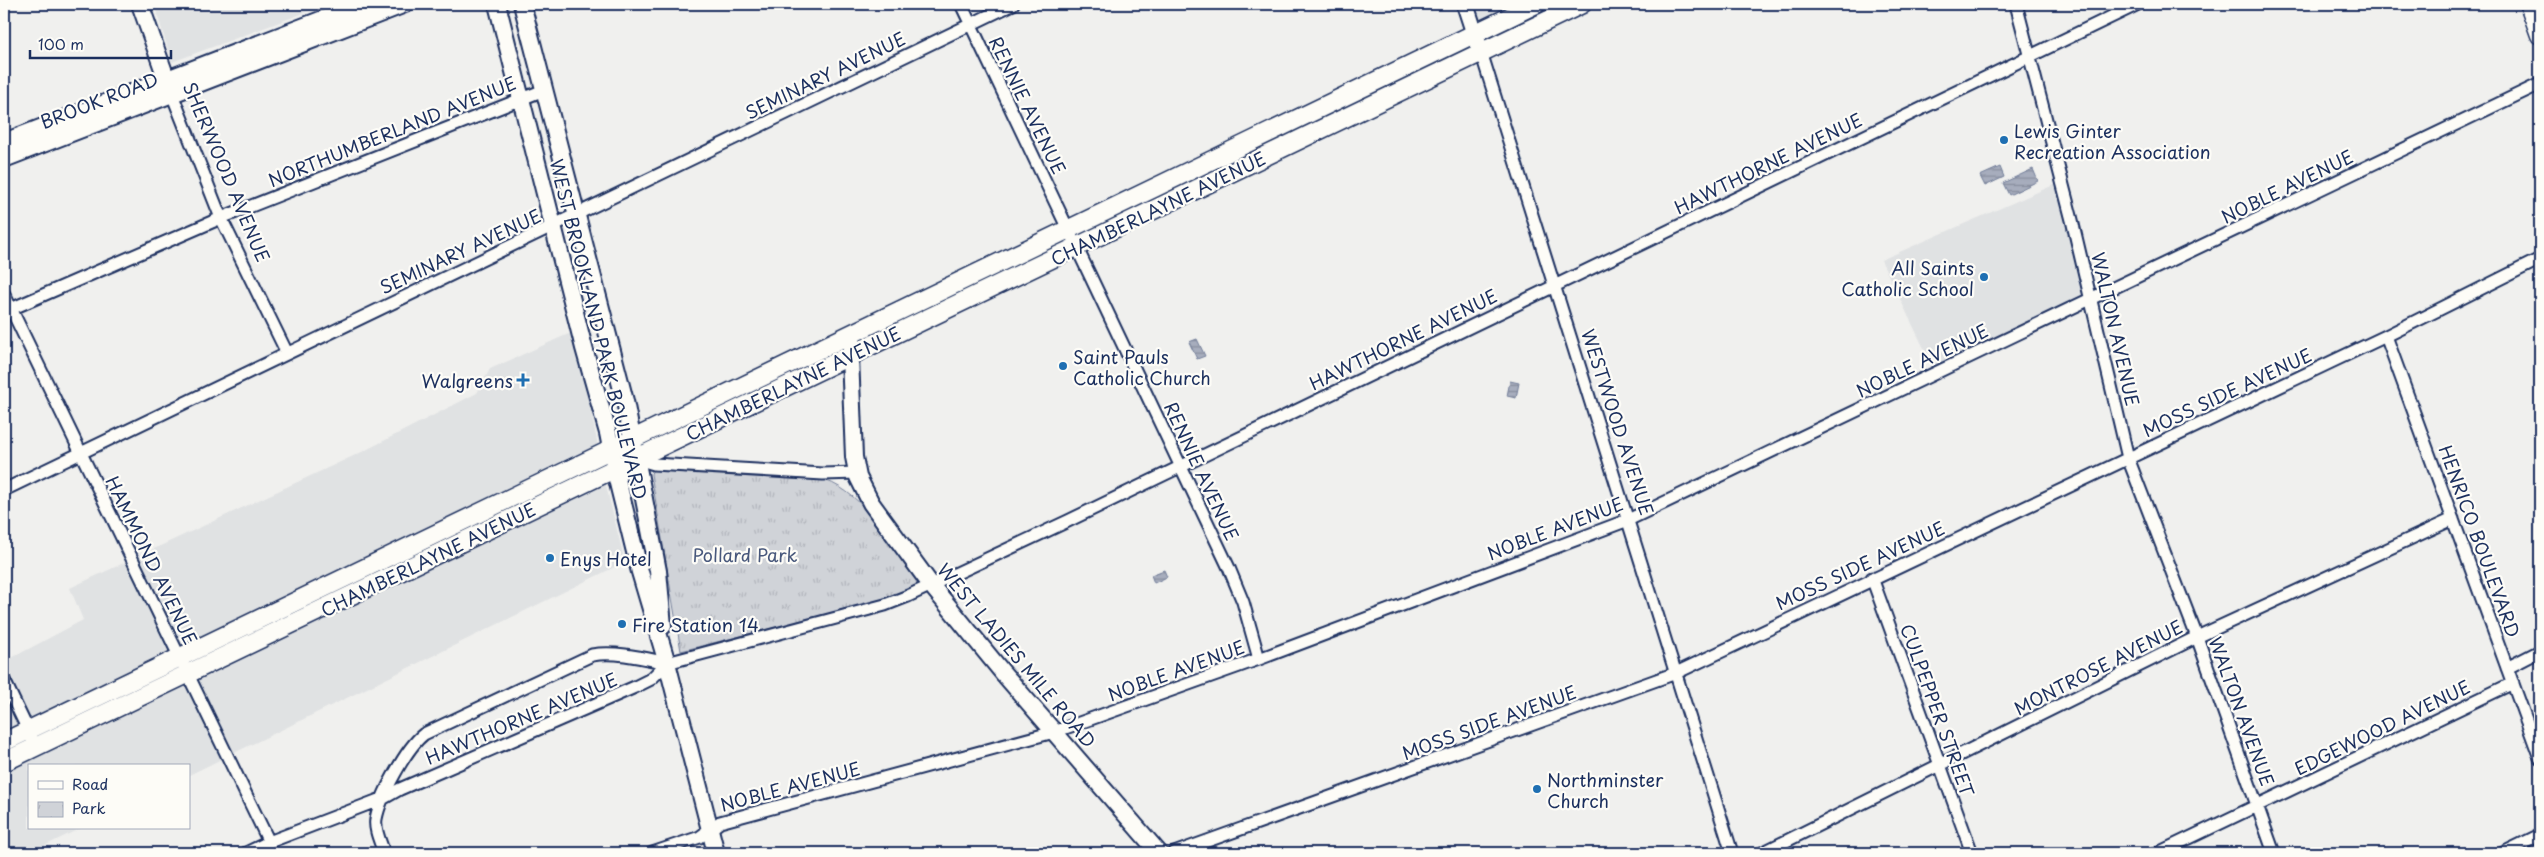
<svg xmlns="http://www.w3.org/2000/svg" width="2544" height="857" viewBox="0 0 2544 857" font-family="'Playpen Sans',sans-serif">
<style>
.built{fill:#e0e2e3}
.park{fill:url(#park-tufts);stroke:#76819b}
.water{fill:url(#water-rules);stroke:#6f7b97}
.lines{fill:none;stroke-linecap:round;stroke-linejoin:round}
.street-casing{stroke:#1b2f5e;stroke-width:15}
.secondary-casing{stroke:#1b2f5e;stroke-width:20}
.primary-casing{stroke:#1b2f5e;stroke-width:21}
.street{stroke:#fdfcf7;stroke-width:11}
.secondary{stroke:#fdfcf7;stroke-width:16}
.primary{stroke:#fdfcf7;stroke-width:18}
.poi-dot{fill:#1f6fb2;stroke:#fdfcf7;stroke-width:2}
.labels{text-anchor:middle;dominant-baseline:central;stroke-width:4.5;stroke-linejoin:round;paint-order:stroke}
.street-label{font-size:18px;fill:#1b2f5e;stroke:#fdfcf7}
.poi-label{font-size:18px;fill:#1b2f5e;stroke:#fdfcf7;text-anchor:start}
.park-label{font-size:18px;fill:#48587c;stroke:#fdfcf7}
</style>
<defs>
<pattern id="park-tufts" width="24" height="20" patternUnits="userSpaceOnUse" patternTransform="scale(1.25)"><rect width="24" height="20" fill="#d0d3d8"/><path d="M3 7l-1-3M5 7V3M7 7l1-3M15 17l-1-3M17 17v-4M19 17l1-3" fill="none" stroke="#b2b5bc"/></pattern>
<pattern id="water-rules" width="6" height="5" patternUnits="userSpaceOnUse" patternTransform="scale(1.25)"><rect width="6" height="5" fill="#a7adbd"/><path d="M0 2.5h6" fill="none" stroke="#878d9d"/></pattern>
</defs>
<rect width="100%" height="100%" fill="#f0f0ee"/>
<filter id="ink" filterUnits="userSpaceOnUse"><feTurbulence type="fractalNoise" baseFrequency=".02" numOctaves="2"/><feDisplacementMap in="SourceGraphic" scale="10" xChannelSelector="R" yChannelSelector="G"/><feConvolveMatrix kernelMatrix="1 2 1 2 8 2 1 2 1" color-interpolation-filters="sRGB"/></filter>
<g filter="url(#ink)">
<path class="built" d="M154 4H328L172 62Z
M1472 4H1519L1478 24Z
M2056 184 2084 293 1937 375 1881 260Z
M575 331 606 486 625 562 189 775V766H29V828H81L30 853H4V662L83 620 70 588 364 451 477 393 490 369Z"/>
<path class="park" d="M658 469 817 478C860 487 888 539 914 572L917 578 916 586 888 599 681 651 651 474 652 471Z"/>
<path class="water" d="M2000 167 2004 177 1985 186 1980 176Z
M2033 169 2038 181 2009 195 2003 183Z
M1197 339 1205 356 1197 359 1189 342Z
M1510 381 1519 383 1516 398 1507 396Z
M1164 570 1167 577 1154 583 1151 575Z"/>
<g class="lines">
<g class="street-casing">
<path id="street" d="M961 4 1229 568 1243 602 1259 659
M2016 4 2072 220 2128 458 2197 637 2274 853
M1481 52 1732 853
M172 94 221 218 287 353
M4 294 269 842
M4 312 221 218 544 90
M2386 336 2540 758
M637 459 654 464 823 474 857 473
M4 490 1013 4
M1872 578 1972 853
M2507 668 2540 651
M4 680 36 747
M4 852V853
M246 853 269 842 384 798 400 789 635 687 651 679 667 663 885 605 908 596 1068 521 2138 4
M384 853C381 843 374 830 376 819 380 797 406 748 424 734L592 655C616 651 643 658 667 663
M652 853 700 837 720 822 1054 732 1259 659 1628 520 2540 84
M1174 853 1676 673 2386 336 2540 259
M1762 853 2197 637 2453 519
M2158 853 2513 683
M2503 853 2540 835"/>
</g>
<g class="secondary-casing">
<path id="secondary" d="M140 4 170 89
M497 4 584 348 608 433 617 479 640 572 667 663 716 853
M522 4 625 401 658 571 663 626
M1465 4 1478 44
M4 142 362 4
M4 159 405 4
M853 333 850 356 854 457 858 477 871 503 931 585 1003 673 1159 853"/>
</g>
<g class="primary-casing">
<path id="primary" d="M2529 4 2540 35
M4 742 1536 4
M4 762 1582 4"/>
</g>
<use href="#street" class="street"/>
<use href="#secondary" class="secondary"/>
<use href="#primary" class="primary"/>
</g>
</g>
<g class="poi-dot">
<circle cx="2004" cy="140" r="5"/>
<circle cx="1984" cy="277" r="5"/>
<circle cx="1063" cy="366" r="5"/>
<path d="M520.5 372.5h5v5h5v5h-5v5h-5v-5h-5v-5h5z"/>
<circle cx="550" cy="558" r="5"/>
<circle cx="622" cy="624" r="5"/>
<circle cx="1537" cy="789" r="5"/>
</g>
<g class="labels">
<g class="street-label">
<text transform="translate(825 75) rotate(-26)">SEMINARY AVENUE</text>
<text transform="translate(99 100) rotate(-21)">BROOK ROAD</text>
<text transform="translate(1028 105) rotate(64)">RENNIE AVENUE</text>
<text transform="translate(392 131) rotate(-22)">NORTHUMBERLAND AVENUE</text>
<text transform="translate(1768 163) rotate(-26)">HAWTHORNE AVENUE</text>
<text transform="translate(227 172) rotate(67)">SHERWOOD AVENUE</text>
<text transform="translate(2287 186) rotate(-26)">NOBLE AVENUE</text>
<text transform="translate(1158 208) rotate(-26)">CHAMBERLAYNE AVENUE</text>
<text transform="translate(460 251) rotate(-25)">SEMINARY AVENUE</text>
<text transform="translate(599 329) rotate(76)">WEST BROOKLAND PARK BOULEVARD</text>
<text transform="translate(2116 329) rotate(77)">WALTON AVENUE</text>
<text transform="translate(1403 339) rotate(-26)">HAWTHORNE AVENUE</text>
<text transform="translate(1922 360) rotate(-26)">NOBLE AVENUE</text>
<text transform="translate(793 383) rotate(-26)">CHAMBERLAYNE AVENUE</text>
<text transform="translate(2227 392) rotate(-25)">MOSS SIDE AVENUE</text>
<text transform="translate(1618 422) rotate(72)">WESTWOOD AVENUE</text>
<text transform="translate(1202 471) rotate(65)">RENNIE AVENUE</text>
<text transform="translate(1555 528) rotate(-21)">NOBLE AVENUE</text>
<text transform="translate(2480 541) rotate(70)">HENRICO BOULEVARD</text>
<text transform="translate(428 559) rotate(-26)">CHAMBERLAYNE AVENUE</text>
<text transform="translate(152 560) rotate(64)">HAMMOND AVENUE</text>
<text transform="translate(1860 565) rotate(-25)">MOSS SIDE AVENUE</text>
<text transform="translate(1017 655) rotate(50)">WEST LADIES MILE ROAD</text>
<text transform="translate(2098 667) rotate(-27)">MONTROSE AVENUE</text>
<text transform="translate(1176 670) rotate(-20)">NOBLE AVENUE</text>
<text transform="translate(1938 710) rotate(70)">CULPEPPER STREET</text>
<text transform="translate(2242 711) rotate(70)">WALTON AVENUE</text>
<text transform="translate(521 718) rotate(-23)">HAWTHORNE AVENUE</text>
<text transform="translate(1489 722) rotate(-20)">MOSS SIDE AVENUE</text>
<text transform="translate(2382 727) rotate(-26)">EDGEWOOD AVENUE</text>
<text transform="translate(790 786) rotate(-15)">NOBLE AVENUE</text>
</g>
<g class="poi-label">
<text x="2014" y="130">Lewis Ginter<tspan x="2014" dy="21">Recreation Association</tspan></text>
<text x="1974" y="267" text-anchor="end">All Saints<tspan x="1974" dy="21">Catholic School</tspan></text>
<text x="1073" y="356">Saint Pauls<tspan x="1073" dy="21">Catholic Church</tspan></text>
<text x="513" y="380" text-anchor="end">Walgreens</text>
<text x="560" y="558">Enys Hotel</text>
<text x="632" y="624">Fire Station 14</text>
<text x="1547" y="779">Northminster<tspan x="1547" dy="21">Church</tspan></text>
</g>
<g class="park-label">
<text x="745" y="554">Pollard Park</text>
</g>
</g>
<rect width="2544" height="857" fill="none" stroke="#fdfcf7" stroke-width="20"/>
<rect x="10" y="10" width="2524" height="837" fill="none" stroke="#1b2f5e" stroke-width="2" filter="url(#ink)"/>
<rect x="28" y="764" width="162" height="65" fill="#fdfcf7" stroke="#a3aaba"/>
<rect x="38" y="781" width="25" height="8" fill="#fdfcf7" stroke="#a3aaba"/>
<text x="72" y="790" font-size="15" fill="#1b2f5e">Road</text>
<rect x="38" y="802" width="25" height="15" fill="url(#park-tufts)" stroke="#a3aaba"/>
<text x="72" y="814" font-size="15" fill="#1b2f5e">Park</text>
<path d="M30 50v8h141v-8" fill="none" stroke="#1b2f5e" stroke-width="2.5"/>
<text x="38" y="50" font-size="15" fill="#1b2f5e" stroke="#fdfcf7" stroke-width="4" paint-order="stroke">100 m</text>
</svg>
